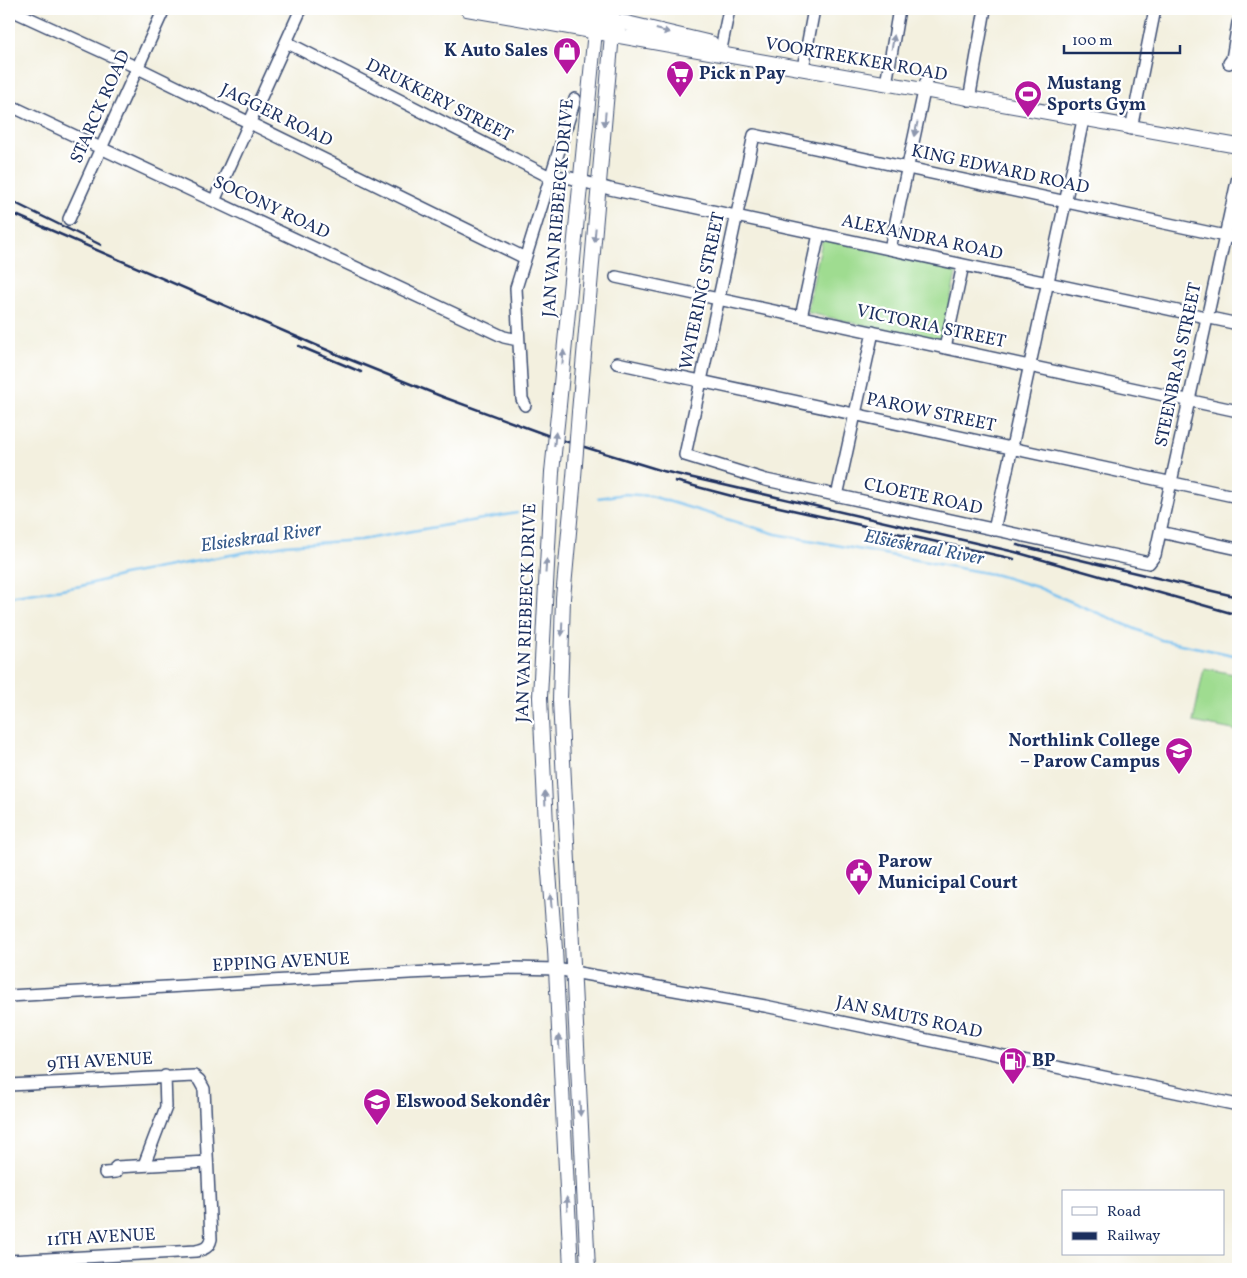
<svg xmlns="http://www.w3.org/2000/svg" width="1247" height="1278" viewBox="0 0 1247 1278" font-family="Vollkorn,serif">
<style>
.grass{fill:#9fdc90;stroke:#5d8677}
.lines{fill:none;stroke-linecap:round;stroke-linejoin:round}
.stream{stroke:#76c0ef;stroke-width:2.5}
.minor-casing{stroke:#3b4c71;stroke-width:14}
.major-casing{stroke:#3b4c71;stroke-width:16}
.minor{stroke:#fff;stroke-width:11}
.major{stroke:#fff;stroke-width:14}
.rail{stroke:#1b2f5e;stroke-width:2.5}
.major-bridge-casing{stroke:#3b4c71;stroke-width:16;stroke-linecap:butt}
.major-bridge{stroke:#fff;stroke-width:14}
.oneway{fill:#8d97ae}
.labels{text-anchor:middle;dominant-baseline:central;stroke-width:4.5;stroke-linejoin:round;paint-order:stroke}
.poi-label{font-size:18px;font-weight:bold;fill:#1b2f5e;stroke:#fff;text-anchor:start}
.street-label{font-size:18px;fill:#1b2f5e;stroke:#fff}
.water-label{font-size:19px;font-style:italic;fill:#365a8a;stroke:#fff}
</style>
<rect width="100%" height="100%" fill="#fff"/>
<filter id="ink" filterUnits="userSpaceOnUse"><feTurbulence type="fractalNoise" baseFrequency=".02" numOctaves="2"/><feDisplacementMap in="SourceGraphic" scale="10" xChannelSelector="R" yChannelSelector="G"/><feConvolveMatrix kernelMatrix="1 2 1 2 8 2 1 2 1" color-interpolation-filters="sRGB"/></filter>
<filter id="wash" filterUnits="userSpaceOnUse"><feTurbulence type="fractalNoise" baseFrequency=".0096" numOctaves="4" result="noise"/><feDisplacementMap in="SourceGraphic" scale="20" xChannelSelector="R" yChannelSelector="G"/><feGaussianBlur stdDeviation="1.12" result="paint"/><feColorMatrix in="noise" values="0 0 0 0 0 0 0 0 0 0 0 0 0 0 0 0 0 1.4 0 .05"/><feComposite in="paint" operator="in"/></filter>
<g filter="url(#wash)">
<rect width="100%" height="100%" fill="#f3f0df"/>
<path class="grass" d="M824 239 957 269 942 340 939 342 809 313 807 310 822 241Z
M1204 668 1238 675V731L1193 722Z"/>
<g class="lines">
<path class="stream" d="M598 498 625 494 651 496 776 534 997 575 1037 587 1161 640 1238 656
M9 597 81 586 123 575 284 545 360 540 517 513"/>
</g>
</g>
<g filter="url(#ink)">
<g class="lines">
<g class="minor-casing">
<path id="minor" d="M9 9 138 68 525 258
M286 42 546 175 571 178 610 189 1238 324
M720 54 729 9
M1229 63 1232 59 1238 23
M803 68 814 9
M886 84 899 9
M969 100 985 9
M9 105 504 337 518 340
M1131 129 1155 9
M1238 177C1211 303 1183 429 1155 555L1149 563 766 480 685 455 754 135 1225 236 1238 239
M214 201 301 9
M69 219 164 9
M890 249 926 82
M616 277 1238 411
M801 317 819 234
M945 348 963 265
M617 363 1238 497
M525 405 522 399 516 288 575 99
M837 496 873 332
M994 530 1085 111
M1160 532 1238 549
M9 996 409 973 514 968 556 969 765 1006 1238 1105
M9 1085 194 1076 199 1080 204 1089 211 1239C209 1248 204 1249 196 1251L9 1261
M144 1165 166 1107 165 1076
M105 1173 116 1172V1167L207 1162"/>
</g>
<g class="major-casing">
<path id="major" d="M467 9 1238 146
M536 9 627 23 711 43
M559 405 595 31V9
M579 412 612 34V9
M552 472 540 697 547 847 555 949 571 1269
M574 477 563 598 560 700 588 1269"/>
</g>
<use href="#minor" class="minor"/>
<use href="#major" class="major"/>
<path class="rail" d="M9 200 101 245
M9 212 341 356 443 397 555 438 663 471 1015 552 1238 615
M299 346 361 372
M675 481 743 499 1014 559
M1017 545 1238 597"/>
<g class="major-bridge-casing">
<path id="major-bridge" d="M552 472 559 405
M574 477 579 412"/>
</g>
<use href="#major-bridge" class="major-bridge"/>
</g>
<defs><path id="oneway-solid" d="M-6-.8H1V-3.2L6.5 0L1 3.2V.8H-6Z" transform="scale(1.25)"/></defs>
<g class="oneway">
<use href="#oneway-solid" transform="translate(663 31) rotate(15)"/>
<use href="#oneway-solid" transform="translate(893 42) rotate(-80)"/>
<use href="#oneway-solid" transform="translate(605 119) rotate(95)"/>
<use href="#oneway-solid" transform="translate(916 129) rotate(102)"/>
<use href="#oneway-solid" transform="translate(595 235) rotate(95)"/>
<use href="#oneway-solid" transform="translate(563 357) rotate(-85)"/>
<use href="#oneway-solid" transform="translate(555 439) rotate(-84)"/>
<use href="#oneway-solid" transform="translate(546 566) rotate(-86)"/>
<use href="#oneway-solid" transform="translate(562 629) rotate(92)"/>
<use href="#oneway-solid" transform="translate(545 798) rotate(-93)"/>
<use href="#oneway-solid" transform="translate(551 901) rotate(-95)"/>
<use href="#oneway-solid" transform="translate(559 1042) rotate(-93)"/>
<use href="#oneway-solid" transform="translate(580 1109) rotate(87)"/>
<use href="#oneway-solid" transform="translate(567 1204) rotate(-93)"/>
</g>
</g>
<defs>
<g id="shop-pin" transform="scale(1.4375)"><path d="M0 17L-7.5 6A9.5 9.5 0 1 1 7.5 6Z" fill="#b5179e" stroke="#fff"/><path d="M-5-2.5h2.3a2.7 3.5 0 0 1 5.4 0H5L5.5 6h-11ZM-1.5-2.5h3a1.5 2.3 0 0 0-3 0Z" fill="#fff"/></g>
<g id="supermarket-pin" transform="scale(1.4375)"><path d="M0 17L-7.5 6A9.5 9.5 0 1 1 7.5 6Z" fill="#b5179e" stroke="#fff"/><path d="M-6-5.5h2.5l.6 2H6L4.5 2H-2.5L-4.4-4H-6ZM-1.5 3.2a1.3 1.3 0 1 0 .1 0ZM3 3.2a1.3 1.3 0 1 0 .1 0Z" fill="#fff"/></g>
<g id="stadium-pin" transform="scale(1.4375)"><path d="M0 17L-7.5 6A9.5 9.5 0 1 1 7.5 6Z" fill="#b5179e" stroke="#fff"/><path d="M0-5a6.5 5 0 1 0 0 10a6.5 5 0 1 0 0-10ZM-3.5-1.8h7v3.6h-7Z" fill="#fff"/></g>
<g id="university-pin" transform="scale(1.4375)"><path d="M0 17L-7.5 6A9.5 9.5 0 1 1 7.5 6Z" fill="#b5179e" stroke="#fff"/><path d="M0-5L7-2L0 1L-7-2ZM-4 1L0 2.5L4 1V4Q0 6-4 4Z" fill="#fff"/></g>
<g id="civic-pin" transform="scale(1.4375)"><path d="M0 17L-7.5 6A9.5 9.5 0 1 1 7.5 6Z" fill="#b5179e" stroke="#fff"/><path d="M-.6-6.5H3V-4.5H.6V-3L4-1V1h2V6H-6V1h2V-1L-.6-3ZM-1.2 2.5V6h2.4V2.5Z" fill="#fff"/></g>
<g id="fuel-pin" transform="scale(1.4375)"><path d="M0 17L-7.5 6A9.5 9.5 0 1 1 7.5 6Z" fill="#b5179e" stroke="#fff"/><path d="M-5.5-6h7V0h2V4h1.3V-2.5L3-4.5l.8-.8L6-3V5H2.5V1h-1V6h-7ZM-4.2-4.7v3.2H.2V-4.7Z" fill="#fff"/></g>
<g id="school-pin" transform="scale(1.4375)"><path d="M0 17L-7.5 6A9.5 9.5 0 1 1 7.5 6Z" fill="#b5179e" stroke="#fff"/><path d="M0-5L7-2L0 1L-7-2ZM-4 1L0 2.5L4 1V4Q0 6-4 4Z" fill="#fff"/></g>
</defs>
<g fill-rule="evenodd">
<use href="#shop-pin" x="567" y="51"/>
<use href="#supermarket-pin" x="680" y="74"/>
<use href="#stadium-pin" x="1028" y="94"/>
<use href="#university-pin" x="1179" y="751"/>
<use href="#civic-pin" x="859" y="872"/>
<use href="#fuel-pin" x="1013" y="1061"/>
<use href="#school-pin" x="377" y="1102"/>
</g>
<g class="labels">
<g class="poi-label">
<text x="548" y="51" text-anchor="end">K Auto Sales</text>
<text x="699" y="74">Pick n Pay</text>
<text x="1047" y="84">Mustang<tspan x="1047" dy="21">Sports Gym</tspan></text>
<text x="1160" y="741" text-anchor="end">Northlink College<tspan x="1160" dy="21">– Parow Campus</tspan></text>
<text x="878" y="862">Parow<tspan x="878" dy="21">Municipal Court</tspan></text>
<text x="1032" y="1061">BP</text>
<text x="396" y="1102">Elswood Sekondêr</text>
</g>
<g class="street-label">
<text transform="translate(856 60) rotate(10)">VOORTREKKER ROAD</text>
<text transform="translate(439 101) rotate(27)">DRUKKERY STREET</text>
<text transform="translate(101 107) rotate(-66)">STARCK ROAD</text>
<text transform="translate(276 116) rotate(26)">JAGGER ROAD</text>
<text transform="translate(1000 170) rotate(12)">KING EDWARD ROAD</text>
<text transform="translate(271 208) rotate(25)">SOCONY ROAD</text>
<text transform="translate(559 208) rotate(-85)">JAN VAN RIEBEECK DRIVE</text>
<text transform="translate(922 238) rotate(12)">ALEXANDRA ROAD</text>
<text transform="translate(703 291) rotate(-78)">WATERING STREET</text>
<text transform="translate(931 327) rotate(12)">VICTORIA STREET</text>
<text transform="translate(1179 365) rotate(-78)">STEENBRAS STREET</text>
<text transform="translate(931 413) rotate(12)">PAROW STREET</text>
<text transform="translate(923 497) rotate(12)">CLOETE ROAD</text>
<text transform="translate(527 613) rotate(-88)">JAN VAN RIEBEECK DRIVE</text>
<text transform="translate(281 963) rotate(-3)">EPPING AVENUE</text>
<text transform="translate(909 1018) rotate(12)">JAN SMUTS ROAD</text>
<text transform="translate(100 1062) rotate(-3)">9TH AVENUE</text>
<text transform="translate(101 1238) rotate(-3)">11TH AVENUE</text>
</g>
<g class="water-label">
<text transform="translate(261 538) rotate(-8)">Elsieskraal River</text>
<text transform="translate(924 548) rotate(11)">Elsieskraal River</text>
</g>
</g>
<rect width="1247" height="1278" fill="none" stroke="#fff" stroke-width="30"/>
<rect x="1062" y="1190" width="162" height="65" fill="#ffffff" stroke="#a4acbf"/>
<rect x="1072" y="1207" width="25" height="8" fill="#ffffff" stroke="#a4acbf"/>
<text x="1107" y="1216" font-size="15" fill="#1b2f5e">Road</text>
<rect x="1072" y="1232" width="25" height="8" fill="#1b2f5e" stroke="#a4acbf"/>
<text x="1107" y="1240" font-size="15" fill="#1b2f5e">Railway</text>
<path d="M1064 45v8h116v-8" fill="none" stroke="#1b2f5e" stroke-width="2.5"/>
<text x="1072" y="45" font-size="15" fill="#1b2f5e" stroke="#ffffff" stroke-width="4" paint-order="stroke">100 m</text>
</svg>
